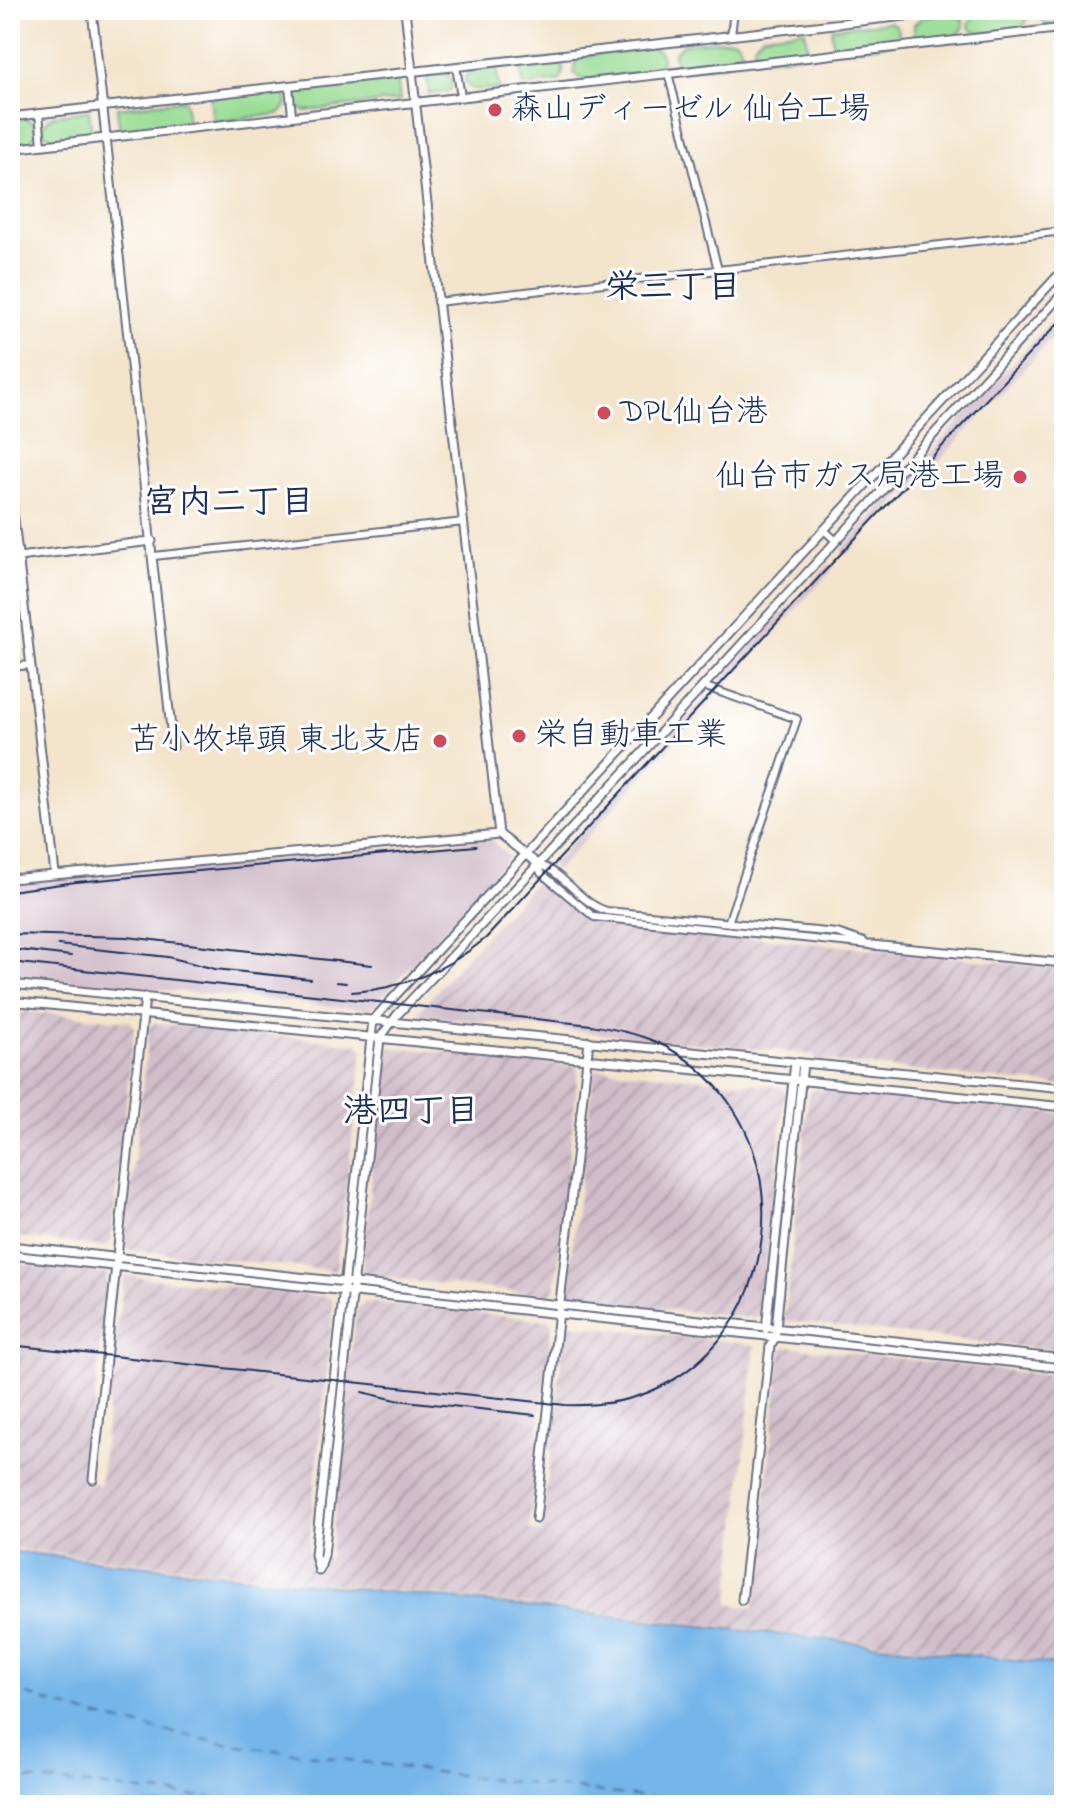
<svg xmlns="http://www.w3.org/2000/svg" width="1074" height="1815" viewBox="0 0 1074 1815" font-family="'Indie Flower','Klee One',sans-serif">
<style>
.industrial{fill:url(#industrial-furrows)}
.railway{fill:#d1bdc9}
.green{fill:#9add95;stroke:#5a867a;stroke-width:2}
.water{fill:#76b5e9;stroke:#4872a4;stroke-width:2}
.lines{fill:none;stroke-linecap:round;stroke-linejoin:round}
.ferry{stroke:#3b5e8f;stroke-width:2;stroke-dasharray:10 8;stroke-linecap:butt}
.minor-casing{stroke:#676e84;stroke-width:10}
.tertiary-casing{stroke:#676e84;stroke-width:11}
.minor{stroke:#fff;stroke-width:6}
.tertiary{stroke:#fff;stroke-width:7}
.rail{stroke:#1b2f5e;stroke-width:2}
.poi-dot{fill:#d1495b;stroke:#fff;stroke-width:3}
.labels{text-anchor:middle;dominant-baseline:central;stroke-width:6;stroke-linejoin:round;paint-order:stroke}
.poi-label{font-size:32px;fill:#1b2f5e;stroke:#fff;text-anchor:start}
.neighbourhood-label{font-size:34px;font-weight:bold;fill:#1b2f5e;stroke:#fff}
</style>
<defs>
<pattern id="industrial-furrows" width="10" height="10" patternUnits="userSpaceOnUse" patternTransform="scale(2)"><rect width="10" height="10" fill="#d1bdc9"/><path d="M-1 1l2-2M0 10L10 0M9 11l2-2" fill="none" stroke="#a99aa6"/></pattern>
</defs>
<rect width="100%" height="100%" fill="#fff"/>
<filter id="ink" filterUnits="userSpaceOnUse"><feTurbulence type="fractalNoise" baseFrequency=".0125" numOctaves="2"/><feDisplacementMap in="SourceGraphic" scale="16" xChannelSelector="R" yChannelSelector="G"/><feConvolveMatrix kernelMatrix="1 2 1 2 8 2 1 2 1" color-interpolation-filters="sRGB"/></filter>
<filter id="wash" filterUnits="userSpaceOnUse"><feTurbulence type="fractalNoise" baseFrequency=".006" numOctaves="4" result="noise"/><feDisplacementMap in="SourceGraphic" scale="32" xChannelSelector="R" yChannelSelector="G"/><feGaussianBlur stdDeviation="1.8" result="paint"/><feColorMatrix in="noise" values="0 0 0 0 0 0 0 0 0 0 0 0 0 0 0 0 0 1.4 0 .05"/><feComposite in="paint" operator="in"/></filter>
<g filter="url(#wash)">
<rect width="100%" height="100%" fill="#f3e4cb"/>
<path class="industrial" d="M544 882 585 920 1064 969V1086L814 1060V1055L774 1050 662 1040 636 1029 604 1023 426 1003 470 953 495 934Z
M10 1010 130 1021 134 1027 111 1242 103 1247 10 1236Z
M155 1023 357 1044 363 1050 336 1271 130 1250 125 1246 149 1027Z
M392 1047 575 1066 578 1071 555 1291 548 1295 366 1276 362 1269 384 1054Z
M598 1069 706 1079 733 1112 742 1129 757 1171 761 1203 757 1251 751 1273 732 1316 574 1299 567 1292 594 1073Z
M716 1080 781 1087 785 1092 760 1312 755 1318 740 1317 758 1273 763 1249 766 1233V1185L747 1126Z
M814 1089 1064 1114V1351L787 1321 785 1317 809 1094Z
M10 1263 104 1273 107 1276 100 1347 10 1337Z
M127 1276 329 1297 333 1302 327 1370 114 1348 124 1277Z
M365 1302 548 1320 552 1323 543 1395 349 1370 357 1309Z
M569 1324 714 1340 679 1371 635 1393 589 1403 556 1402 565 1326Z
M723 1341 755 1345 729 1604 754 1608 781 1350 785 1346 1064 1377V1663L10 1548V1353L99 1363 86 1482 100 1485 112 1363 266 1379V1388L324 1394 308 1555 330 1558 347 1397 540 1419 529 1529 541 1533 556 1407 600 1408 638 1399 669 1386 700 1365Z"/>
<path class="railway" d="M1064 307V325L909 494 905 492 846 555 841 551Z
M828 565 833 569 724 687 716 685Z
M709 694 715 697 557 870 551 865Z
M490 839 509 857 371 1010 10 975V883Z
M539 878 544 882 495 934 470 953Z
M426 1003 604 1023 636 1029 662 1040 421 1015 418 1012Z
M706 1079 716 1080 747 1126 757 1151 766 1185V1233L763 1249 758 1273 740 1317 732 1316 751 1273 757 1251 761 1203 760 1186 752 1152 742 1129 733 1112Z
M10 1337 100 1347 99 1363 10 1353Z
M714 1340 723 1341 700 1365 669 1386 638 1399 600 1408 556 1407V1402L602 1401 647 1388 679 1371Z
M114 1348 327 1370 324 1394 266 1388V1379L112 1363Z
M349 1370 543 1395 540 1419 347 1397Z"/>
<path class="green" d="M1023 10 1027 21 1020 30C1009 31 946 42 978 12Z
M1040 10H1064V25H1046L1041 20Z
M954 14C987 31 930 50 914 35V24L923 17Z
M890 22C901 26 902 37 892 44L833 51 831 28Z
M805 30 808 54 765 59 755 52 754 44 763 35Z
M733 39 737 41 742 50C737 70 703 66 685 68L675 61 674 53 683 44Z
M650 47 659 51 662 59 661 65 652 66 650 72 584 80 574 73 575 61 581 56Z
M554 59C564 63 566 72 559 81L523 86 520 62Z
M496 65 499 89H473L466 84 465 78 468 73Z
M446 74 452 80 451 89 446 92 429 94 427 76Z
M397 76 400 100 305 111C292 107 290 94 302 87Z
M275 90 284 94C289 103 286 110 278 114L213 122 210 97Z
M185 100 188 124 120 132 117 108Z
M89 111 92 135 54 140 44 133 43 125 52 116Z
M25 118 35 124V136L28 142 10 144V120Z"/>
<path class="water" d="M10 1551 1064 1665V1805H10Z"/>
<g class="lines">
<path class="ferry" d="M10 1689 89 1715 217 1742 473 1777 711 1805
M10 1777 278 1805"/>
</g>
</g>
<g filter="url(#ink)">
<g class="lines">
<g class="minor-casing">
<path id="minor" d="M731 36 734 10
M456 67 461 96
M668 73 718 270 1064 231
M289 86 292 115
M39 113 42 145
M437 302 718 270
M824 530 835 540
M154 556 464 522
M10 667 31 665
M703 686 797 719 728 923
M538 864 541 873 594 917 871 945
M538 864C565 873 579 903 607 911L837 933 864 942"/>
</g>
<g class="tertiary-casing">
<path id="tertiary" d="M92 10 173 747
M405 10 499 834 538 864
M10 117 958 10
M10 149 1064 28
M10 485 55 874
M18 557 152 541
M10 879 499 834
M871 945 1064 963
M10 984 803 1063 775 1338 770 1346 742 1600
M10 1001 1064 1107
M803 1063 1064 1088
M10 1246 1064 1359
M10 1255 1064 1368
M766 1329 795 1062
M93 1479 145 997
M536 1519 589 1041
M320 1569 324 1555 380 1038 397 1015 632 764 1064 292
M319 1571 315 1555 373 1020 1064 269"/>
</g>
<use href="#minor" class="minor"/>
<use href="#tertiary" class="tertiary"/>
<path class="rail" d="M10 891 76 882 476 846
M10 934 127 937 372 965
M58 945 168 957 215 969 311 979
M10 949 71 956
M10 962 591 1025C613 1029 636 1033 656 1042 686 1055 712 1078 730 1104 794 1196 763 1337 660 1387 631 1402 597 1406 565 1405L10 1345
M336 982 346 983
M352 992C403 989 447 970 486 938L835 560 1064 317
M362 1392 396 1400 535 1415"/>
</g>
</g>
<g class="poi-dot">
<circle cx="495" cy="110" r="8"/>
<circle cx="604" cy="413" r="8"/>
<circle cx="1020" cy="477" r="8"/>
<circle cx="519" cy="736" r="8"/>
<circle cx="440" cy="741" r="8"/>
</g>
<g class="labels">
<g class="poi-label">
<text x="511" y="110">森山ディーゼル 仙台工場</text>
<text x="620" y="413">DPL仙台港</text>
<text x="1004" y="477" text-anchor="end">仙台市ガス局港工場</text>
<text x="535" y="736">栄自動車工業</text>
<text x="424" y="741" text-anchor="end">苫小牧埠頭 東北支店</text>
</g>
<g class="neighbourhood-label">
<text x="673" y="289">栄三丁目</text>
<text x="229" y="504">宮内二丁目</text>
<text x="411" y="1113">港四丁目</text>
</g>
</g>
<rect width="1074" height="1815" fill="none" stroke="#fff" stroke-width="40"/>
</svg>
